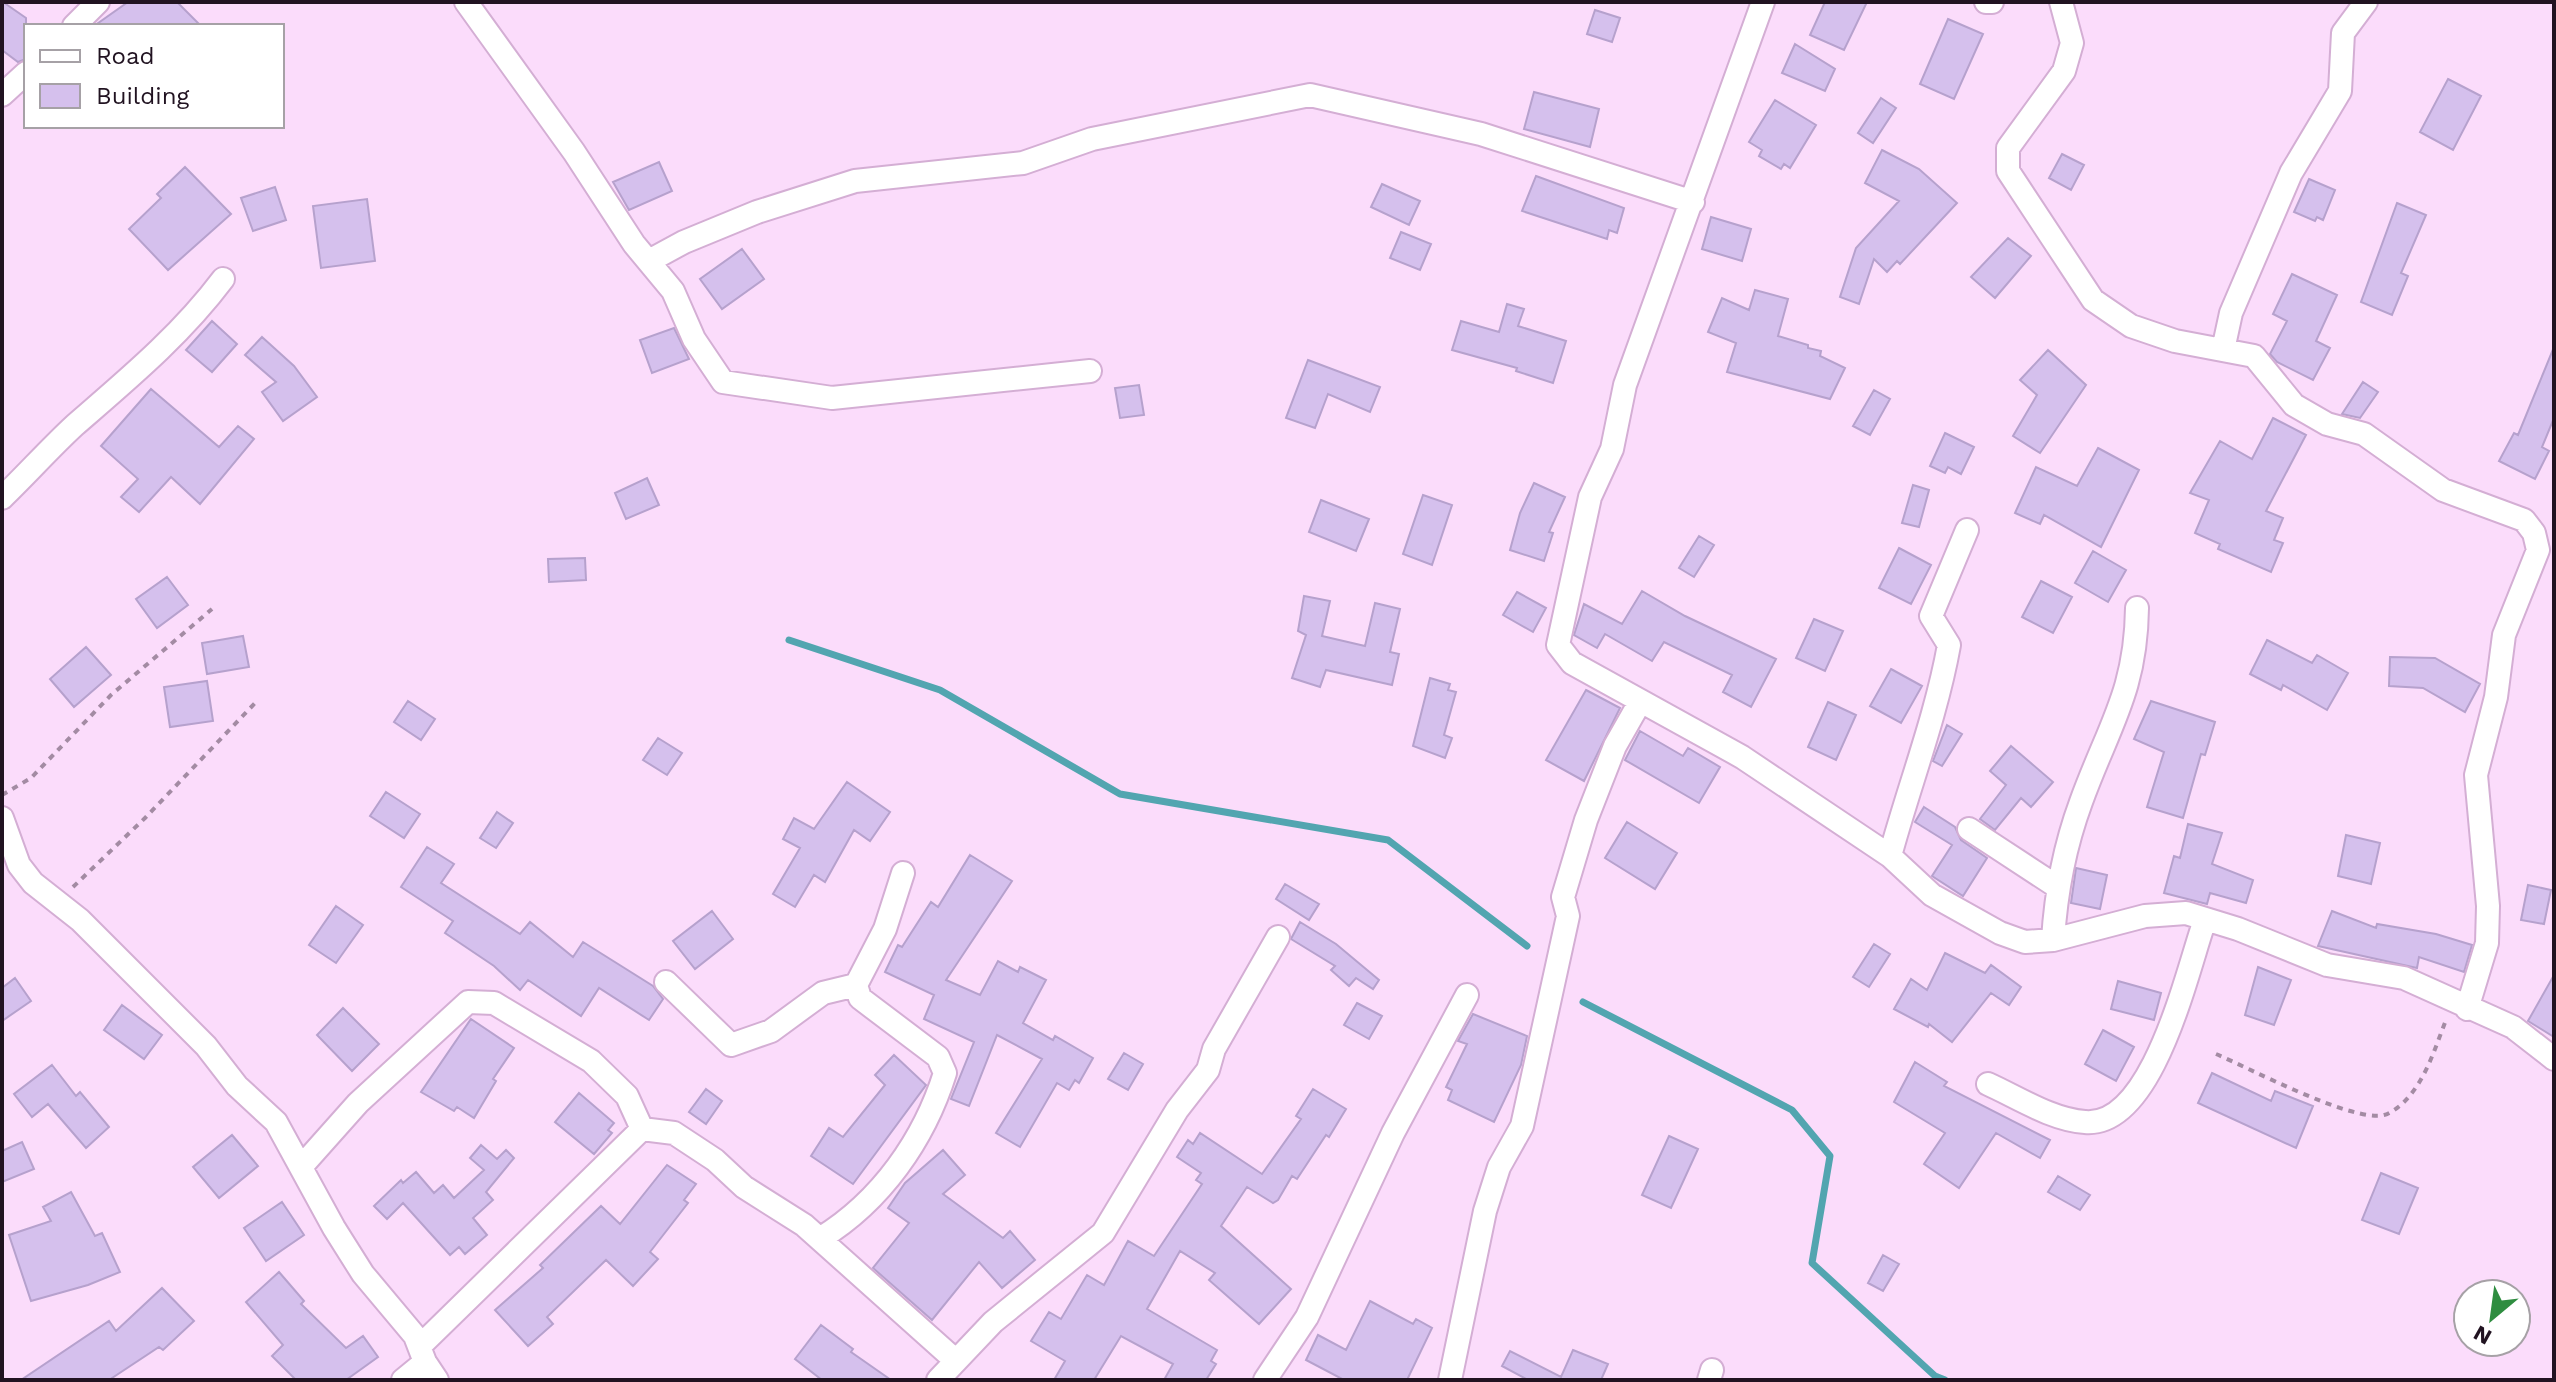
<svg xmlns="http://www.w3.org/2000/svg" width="2556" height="1382" viewBox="0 0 2556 1382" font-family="'Work Sans',sans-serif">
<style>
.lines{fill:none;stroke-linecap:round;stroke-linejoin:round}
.stream{stroke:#52a5b0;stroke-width:7}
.building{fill:#d5c0ed;stroke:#b6a1cd;stroke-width:2}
.street-casing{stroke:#d4aed4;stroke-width:26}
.path{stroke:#a38ba3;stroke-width:4;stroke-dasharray:6 6;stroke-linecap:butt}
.street{stroke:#fff;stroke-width:22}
</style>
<rect width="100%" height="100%" fill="#fbdcfb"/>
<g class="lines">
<path class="stream" d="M789 640 940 690 1120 794 1388 840 1527 946
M1583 1002 1792 1110 1830 1156 1812 1263 1935 1376 1945 1380"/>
</g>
<path class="building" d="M3 2 26 18V59L18 62 2 50Z
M128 2H177L201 26H94Z
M1825 2H1867L1844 50 1810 35Z
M1595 10 1620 18 1612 42 1587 34Z
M1948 19 1983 34 1954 99 1920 84Z
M1795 44 1835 69 1825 91 1782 73Z
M2448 79 2481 96 2453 150 2420 132Z
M1534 92 1599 109 1590 147 1524 129Z
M1881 98 1896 108 1873 143 1858 133Z
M1775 100 1816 125 1790 168 1784 164 1781 169 1759 156 1762 150 1749 142Z
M1882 150 1919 169 1957 203 1900 264 1897 261 1887 272 1874 259 1859 304 1840 297 1856 248 1899 201 1865 183Z
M2062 154 2084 165 2071 190 2049 178Z
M659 162 672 191 629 210 613 182Z
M185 167 231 214 168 270 129 229 161 198 157 194Z
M1536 176 1624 208 1617 233 1609 230 1607 239 1522 211Z
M2309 179 2335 190 2323 220 2317 217 2315 221 2294 212Z
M1382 184 1420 201 1409 225 1371 207Z
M275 187 286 220 253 231 241 198Z
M367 199 375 261 321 268 313 206Z
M2397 203 2426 215 2401 273 2408 276 2392 315 2361 302Z
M1711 217 1751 229 1742 261 1702 249Z
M1401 232 1431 244 1420 270 1390 258Z
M2008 238 2031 256 1995 298 1971 277Z
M742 249 764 279 722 309 700 279Z
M2292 274 2337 295 2316 341 2330 348 2313 380 2277 362 2270 354 2287 321 2273 314Z
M1755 290 1788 299 1778 336 1808 345V348L1821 351 1820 356 1845 368 1830 399 1727 372 1736 343 1708 332 1722 298 1749 310Z
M1507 304 1524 309 1518 326 1566 341 1553 383 1516 371 1517 368 1452 350 1461 321 1499 332Z
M212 321 237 344 212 372 186 350Z
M674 328 689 359 652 373 640 340Z
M262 337 294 366 317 397 283 421 262 392 276 382 245 355Z
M2554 347V418L2542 447 2549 451 2535 479 2499 461 2514 433 2518 435Z
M2048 350 2086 385 2040 453 2013 436 2037 395 2020 380Z
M1308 360 1380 387 1370 412 1328 394 1315 428 1286 418Z
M2363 382 2378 392 2360 418 2342 414Z
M1139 385 1144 415 1120 418 1115 388Z
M151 389 219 447 238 426 254 439 200 504 171 477 139 512 121 497 138 479 101 446Z
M1874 390 1890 399 1870 435 1853 426Z
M2273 418 2306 435 2266 511 2283 518 2274 540 2283 543 2271 572 2218 549 2220 544 2195 533 2209 500 2190 493 2220 441 2252 459Z
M1945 433 1974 447 1961 474 1948 467 1945 473 1930 466Z
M2098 448 2139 470 2101 547 2044 515 2040 524 2015 513 2036 467 2077 486Z
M647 478 659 505 626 519 615 493Z
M1534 483 1565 497 1549 532 1553 533 1544 561 1510 550 1520 513Z
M1913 485 1929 490 1919 527 1902 523Z
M1423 495 1452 505 1432 565 1403 554Z
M1321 500 1369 519 1356 551 1309 532Z
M1699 536 1714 545 1694 577 1679 568Z
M1899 548 1931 565 1911 604 1879 588Z
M2093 551 2126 570 2108 602 2075 583Z
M585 558 586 580 549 582 548 559Z
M167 577 188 605 157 628 136 599Z
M2041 581 2072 597 2053 633 2022 617Z
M1642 591 1685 616 1776 659 1751 707 1723 692 1732 675 1664 642 1652 661 1605 634 1597 648 1574 635 1584 604 1622 624Z
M1517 592 1546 608 1533 632 1503 615Z
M1304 596 1330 601 1322 636 1365 646 1375 603 1400 609 1390 652 1399 654 1392 685 1326 670 1320 687 1292 678 1306 635 1298 631Z
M1814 619 1843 631 1825 671 1796 658Z
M243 636 249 667 207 674 202 643Z
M2267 640 2312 663 2317 655 2348 673 2327 710 2283 685 2281 690 2250 674Z
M86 647 111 675 74 707 50 679Z
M2390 657 2435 658 2480 684 2465 712 2423 688 2389 686Z
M1891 669 1922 686 1901 723 1870 706Z
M1430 678 1450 684 1448 690 1456 692 1444 735 1452 738 1445 758 1413 746Z
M207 681 213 721 170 727 164 687Z
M1586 690 1620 708 1584 781 1546 760Z
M408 701 435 719 421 740 394 722Z
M2151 701 2215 722 2205 755 2201 754 2183 818 2147 807 2164 752 2134 739Z
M1828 702 1856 715 1836 760 1808 747Z
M1947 725 1962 734 1942 766 1933 761Z
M1640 731 1683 756 1688 748 1720 767 1699 803 1625 760Z
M658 738 682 753 667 775 643 760Z
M2011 746 2053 782 2031 807 2021 798 1995 830 1980 819 2006 785 1990 771Z
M847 782 890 812 870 841 854 830 825 882 814 875 795 907 773 894 800 848 783 839 794 818 814 829Z
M386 792 420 814 404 838 370 816Z
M1924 807 1955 827 1961 840 1987 858 1963 896 1932 876 1952 845 1915 822Z
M497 812 513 823 496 848 480 838Z
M1627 822 1677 853 1655 889 1605 858Z
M2188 824 2222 833 2212 864 2253 880 2246 903 2210 893 2207 904 2164 893 2174 856 2180 858Z
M2346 835 2380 843 2371 884 2338 876Z
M427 847 454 864 441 883 520 934 530 922 573 957 583 942 653 986 663 999 649 1020 599 988 581 1016 528 980 520 990 494 966 445 933 453 921 401 887Z
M970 855 1012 881 946 980 980 995 998 961 1018 972 1020 967 1046 980 1023 1023 1053 1040 1055 1036 1093 1058 1079 1083 1075 1080 1069 1090 1057 1083 1020 1147 996 1133 1042 1059 997 1035 969 1106 951 1099 974 1042 924 1019 934 995 885 972 898 945 902 947 931 902 938 907Z
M2076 868 2107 875 2100 909 2071 903Z
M1285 884 1319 904 1309 920 1276 899Z
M2528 885 2551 890 2544 924 2521 920Z
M336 906 363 925 336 963 309 945Z
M712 911 733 939 695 969 673 941Z
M2332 911 2376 928 2377 924 2436 934 2472 945 2464 972 2419 957 2417 968 2318 946Z
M1300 922 1336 944 1379 980 1373 989 1356 978 1349 986 1331 970 1335 966 1291 939Z
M1874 944 1890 954 1869 987 1853 977Z
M1945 953 1985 973 1991 965 2021 987 2009 1005 1991 993 1952 1042 1929 1024 1928 1027 1894 1009 1911 979 1927 990Z
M2258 967 2291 980 2274 1025 2245 1015Z
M2554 975V1037L2528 1021Z
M15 978 31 1001 2 1021V988Z
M2118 981 2161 993 2154 1020 2111 1009Z
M1357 1003 1382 1016 1369 1039 1344 1025Z
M122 1005 162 1035 144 1059 104 1030Z
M343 1008 379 1044 352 1071 317 1035Z
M1473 1014 1527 1036 1521 1065 1494 1122 1448 1100 1452 1090 1446 1087 1467 1044 1458 1041Z
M471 1019 514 1048 493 1079 496 1081 474 1118 457 1107 454 1111 421 1092Z
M2103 1030 2134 1047 2116 1081 2085 1064Z
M1124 1053 1143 1064 1128 1090 1108 1079Z
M894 1055 926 1085 853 1184 811 1156 829 1128 843 1137 885 1085 875 1075Z
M1915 1062 1947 1082 1944 1086 2050 1140 2040 1158 1996 1133 1959 1188 1924 1164 1945 1133 1894 1102Z
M52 1065 76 1096 80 1092 109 1127 86 1148 48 1104 32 1117 14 1094Z
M2212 1073 2271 1101 2275 1091 2313 1106 2296 1148 2198 1103Z
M706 1089 722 1101 706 1124 689 1112Z
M1313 1089 1346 1109 1329 1137 1326 1135 1297 1179 1292 1176 1278 1200 1273 1203 1247 1187 1221 1226 1291 1289 1259 1324 1209 1280 1215 1273 1180 1251 1147 1309 1217 1350 1211 1361 1216 1364 1206 1380H1164L1173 1364 1121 1336 1094 1380H1054L1065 1361 1031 1341 1049 1312 1061 1319 1087 1275 1104 1285 1128 1241 1154 1256 1202 1184 1196 1180 1201 1173 1177 1157 1188 1140 1193 1144 1200 1133 1262 1174 1301 1119 1296 1116Z
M579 1093 614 1123 608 1130 612 1133 594 1154 555 1122Z
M232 1135 258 1166 219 1198 193 1167Z
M1669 1136 1698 1149 1671 1208 1642 1195Z
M22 1142 34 1169 2 1182V1151Z
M481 1145 497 1159 506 1150 514 1158 486 1192 493 1200 473 1218 487 1235 465 1254 459 1247 450 1255 403 1203 387 1219 374 1206 401 1180 403 1183 416 1172 434 1193 443 1185 454 1198 484 1170 470 1158Z
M943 1150 965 1175 943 1194 1003 1238 1010 1231 1035 1260 1002 1288 979 1262 932 1320 873 1268 909 1223 888 1208 905 1183Z
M667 1165 696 1184 684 1200 688 1203 650 1252 658 1259 633 1286 606 1260 547 1317 553 1324 528 1346 495 1310 543 1268 540 1265 601 1206 620 1224Z
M2381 1173 2418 1188 2399 1234 2362 1220Z
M2058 1176 2090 1195 2080 1210 2048 1192Z
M71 1192 95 1236 102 1233 120 1272 88 1285 31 1301 9 1235 51 1221 43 1207Z
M282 1202 304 1235 266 1261 244 1228Z
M1883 1255 1899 1264 1883 1291 1868 1283Z
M279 1272 304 1301 301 1304 346 1348 363 1336 378 1357 346 1380H296L272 1356 283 1345 246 1302Z
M162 1288 194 1321 163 1350 159 1347 109 1380H21L109 1321 116 1331Z
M1370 1301 1413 1324 1416 1319 1432 1328 1407 1380H1344L1306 1360 1318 1335 1346 1350Z
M821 1325 853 1349 851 1352 891 1380H822L795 1359Z
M1573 1350 1608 1364 1601 1380H1528L1502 1366 1510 1351 1561 1377Z"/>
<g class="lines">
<g class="street-casing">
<path id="street" d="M466 2 574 152 634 244 673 291 694 339 723 382 832 398 1090 371
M1763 2 1625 385 1612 449 1590 497 1558 645 1572 663 1742 757 1890 856 1932 895 2000 933 2025 942 2053 940 2145 916 2186 913 2238 929 2327 965 2404 978 2513 1027 2554 1059
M1986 2H1992
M2061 2 2072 43 2064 71 2008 148V171L2093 300 2131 326 2175 341 2254 356 2294 405 2327 424 2364 434 2443 490 2524 520 2534 533 2538 550 2504 635 2496 697 2476 775 2488 906 2487 943 2467 1009
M74 26 98 2
M2 95 26 73
M649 261 684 242 757 212 855 181 1023 163 1092 139 1310 95 1481 134 1693 202
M2223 350 2231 313 2291 173 2340 91 2343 33 2366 2
M2 498C27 474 50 448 75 425 128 379 181 335 223 279
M2 818 19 865 33 883 80 920 206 1046 237 1086 276 1122 334 1228 363 1274 415 1336 425 1362 437 1380
M1969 829 2056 886
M1890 856C1909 786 1936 717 1949 645L1931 616 1967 530
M2053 940C2056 891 2064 848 2081 802 2108 727 2136 692 2137 608
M666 982 731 1045 771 1031 823 993 856 985
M1988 1084C2017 1097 2052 1120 2085 1122 2154 1128 2188 966 2205 920
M301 1167 358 1103 468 1002 494 1003 591 1061 627 1096 642 1129
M821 1238C881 1201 924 1140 945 1073L938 1057 860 998 856 985 885 929 903 873
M420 1346 642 1129 674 1133 715 1160 744 1187 804 1225 955 1360
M403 1380 425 1362
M938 1380 993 1322 1103 1233 1177 1110 1208 1070 1214 1049 1278 937
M1265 1380 1307 1317 1393 1133 1467 995
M1450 1380 1485 1211 1499 1167 1522 1126 1568 916 1563 897 1586 820 1615 746 1640 702
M1709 1380 1712 1370"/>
</g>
<path class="path" d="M2 795 31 778 111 695 212 609
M73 887 145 818 257 701
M2216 1054C2249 1068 2353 1123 2384 1115 2390 1114 2400 1106 2404 1102 2426 1080 2435 1048 2446 1020"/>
<use href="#street" class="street"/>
</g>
<rect width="2556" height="1382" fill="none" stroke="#211321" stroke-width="8"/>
<rect x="24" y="24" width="260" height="104" fill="#ffffff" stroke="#a6a1a6" stroke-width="2"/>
<rect x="40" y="50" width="40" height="12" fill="#ffffff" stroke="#a6a1a6" stroke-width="2"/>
<text x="96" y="64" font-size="24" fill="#211321">Road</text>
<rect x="40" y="84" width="40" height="24" fill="#d5c0ed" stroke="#a6a1a6" stroke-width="2"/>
<text x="96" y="104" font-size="24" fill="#211321">Building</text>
<g transform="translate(2492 1318) rotate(209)"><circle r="38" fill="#ffffff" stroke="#a6a1a6" stroke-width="2"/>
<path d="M0-6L14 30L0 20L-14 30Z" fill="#2f8d40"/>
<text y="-12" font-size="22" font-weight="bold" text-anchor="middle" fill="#211321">N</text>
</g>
</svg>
